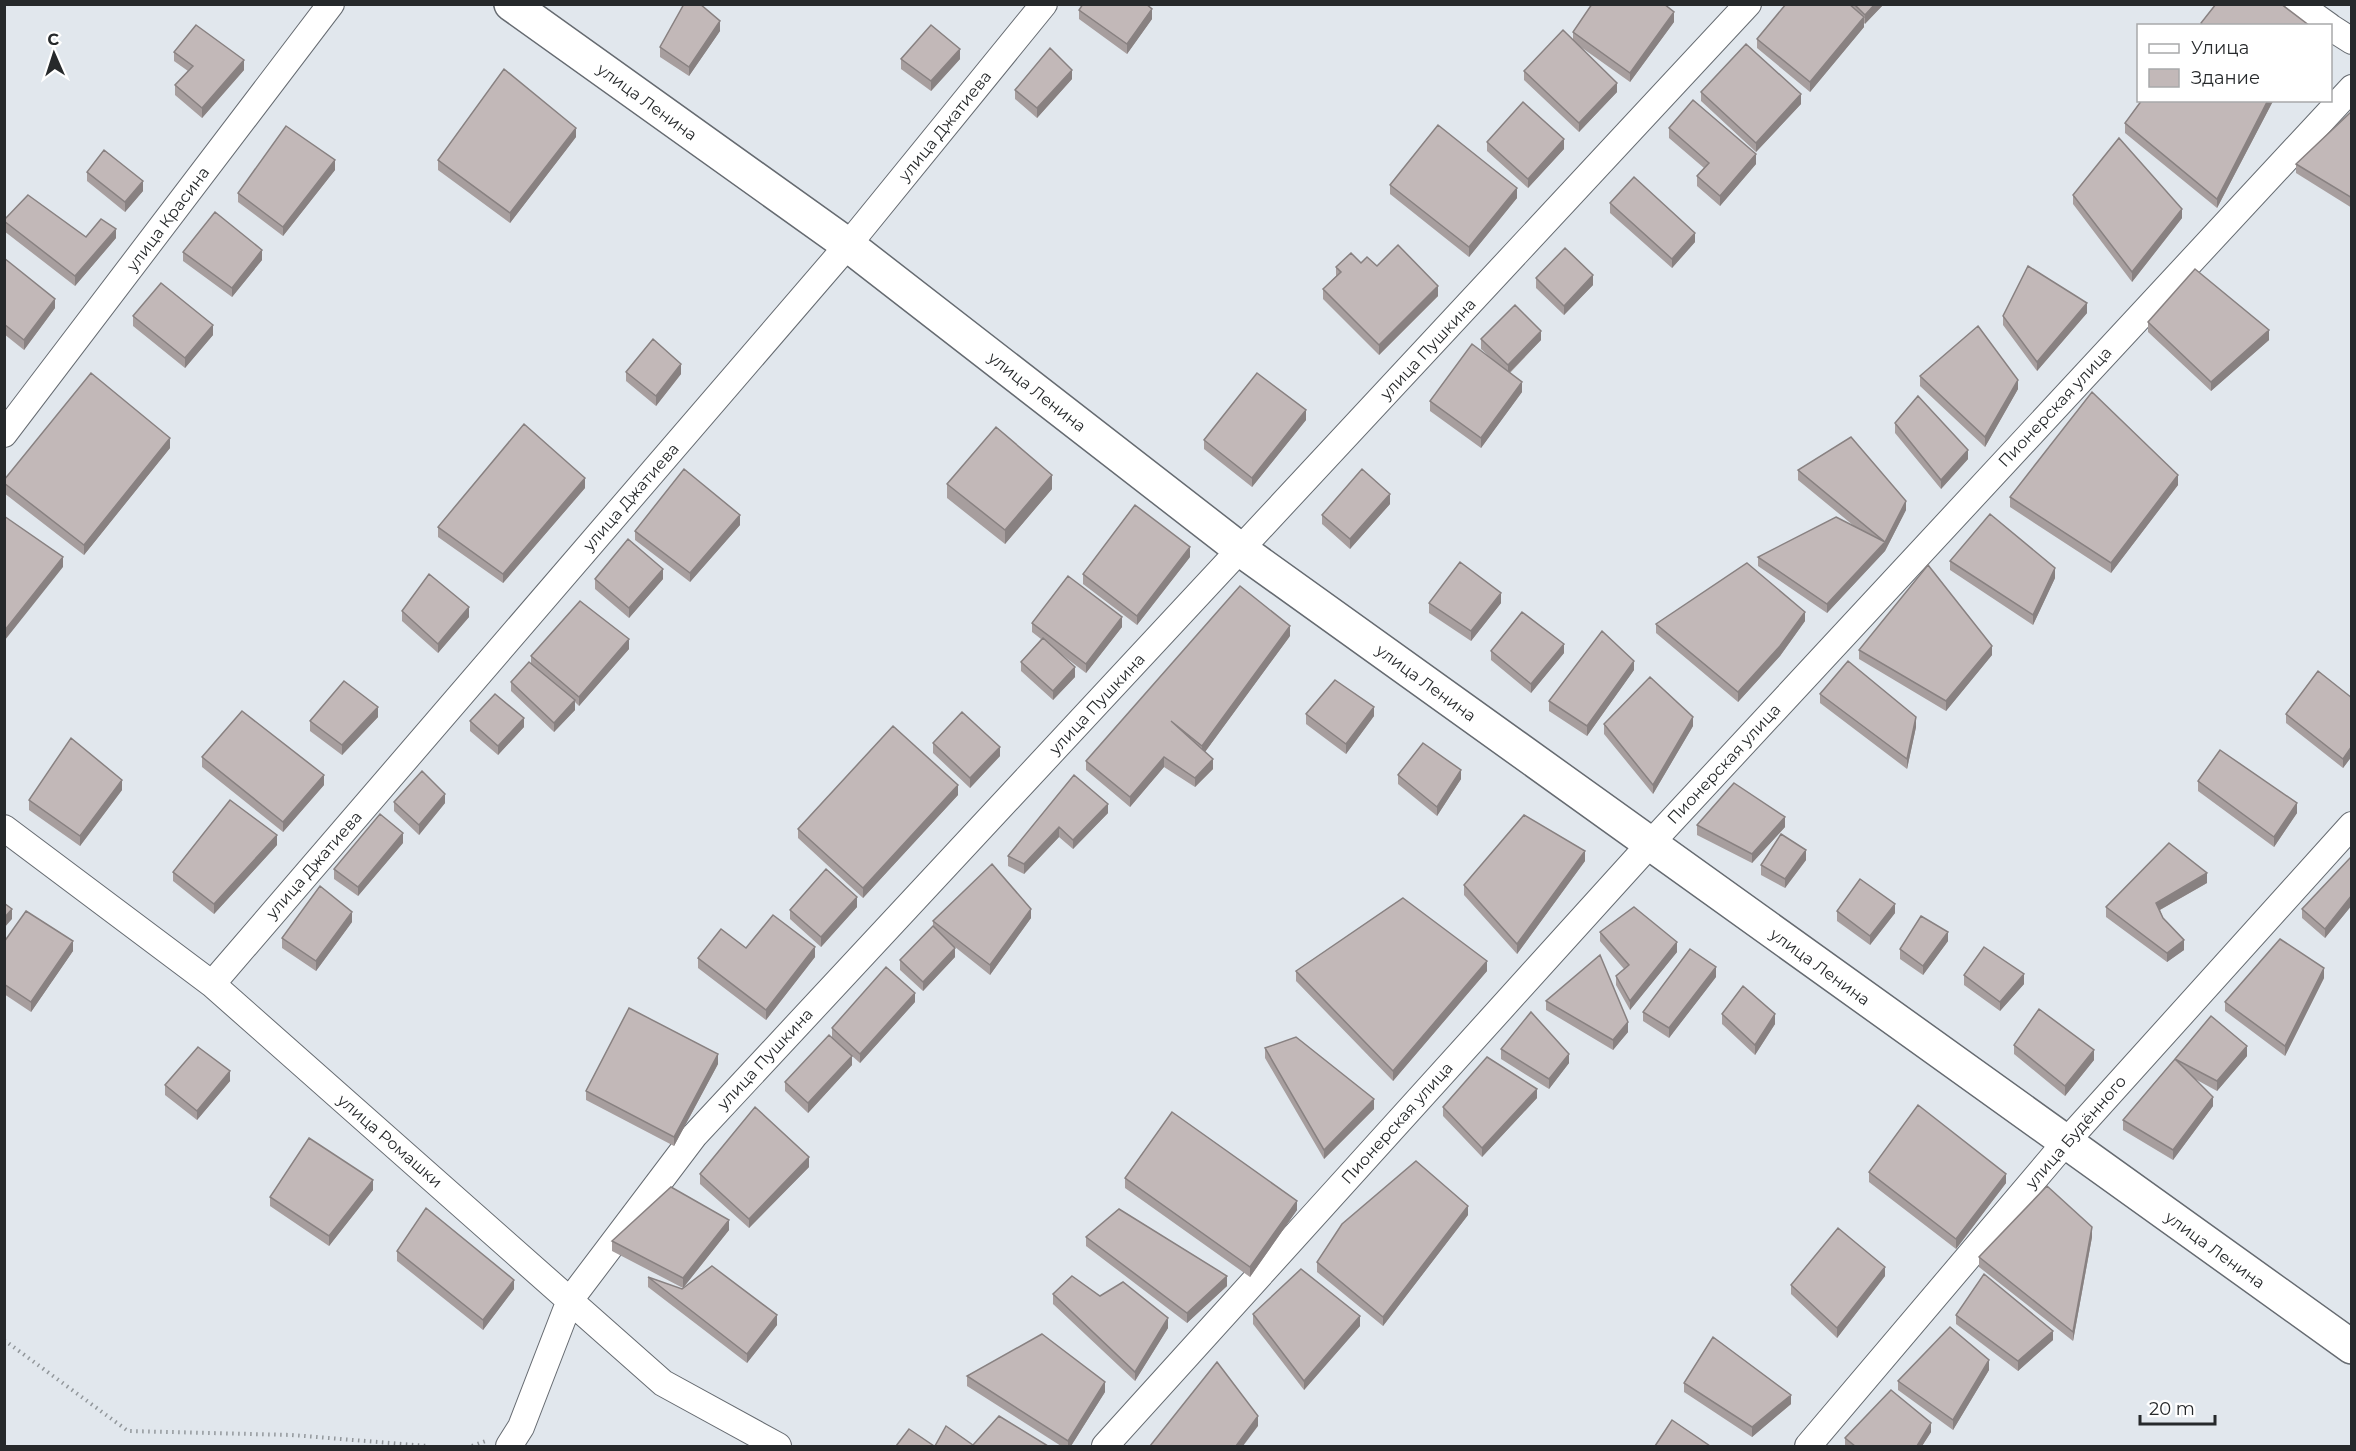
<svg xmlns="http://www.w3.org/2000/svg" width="2356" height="1451" viewBox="0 0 2356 1451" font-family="Montserrat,sans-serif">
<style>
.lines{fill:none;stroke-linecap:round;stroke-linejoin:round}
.street-casing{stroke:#666b71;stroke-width:28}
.secondary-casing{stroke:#666b71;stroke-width:36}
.path{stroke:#92979b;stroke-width:4;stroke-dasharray:1.5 4.5;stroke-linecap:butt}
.street{stroke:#fff;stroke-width:26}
.secondary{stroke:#fff;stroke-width:33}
.wall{fill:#a79e9e}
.shaded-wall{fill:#888181}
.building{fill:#c2b8b8;stroke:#888181;stroke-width:1.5}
.labels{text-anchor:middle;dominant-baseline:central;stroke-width:6;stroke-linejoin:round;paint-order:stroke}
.street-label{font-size:16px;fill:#26292b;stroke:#fff}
</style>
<rect width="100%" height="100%" fill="#e1e7ed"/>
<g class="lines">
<g class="street-casing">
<path id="street" d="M2298 4 2329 26
M2330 27 2352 41
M4 434 331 4
M4 828 212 984 663 1383 778 1446
M212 984 848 245 1044 4
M509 1446 521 1427 570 1300 694 1136 1748 4
M1105 1446 1650 844 2352 88
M1808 1446 2065 1143 2352 825"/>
</g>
<g class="secondary-casing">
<path id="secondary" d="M511 4 848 245 1241 550 2352 1347"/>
</g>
<path class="path" d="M4 1340 128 1431 292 1435 427 1446
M472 1446 486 1441"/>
<use href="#street" class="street"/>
<use href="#secondary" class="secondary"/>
</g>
<path class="wall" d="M1786 4H1884L1864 24V27L1810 92 1757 48V39Z
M1079 10 1152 19 1127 54 1079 19Z
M1674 22 1630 82 1578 45 1617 92 1579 132 1524 80V71L1573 40V32Z
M720 31 689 76 660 57V47Z
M174 52 244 70 202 118 175 95V85L188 71 174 61Z
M901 59H960L931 91 901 69Z
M1072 79 1037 118 1015 99V90Z
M1701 92 1801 104 1756 152 1701 101Z
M2142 100H2274L2272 103 2217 208 2125 133V123Z
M2352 111V208L2296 173V164Z
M1669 128 1756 164 1720 206 1697 186V176L1704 168 1669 138Z
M576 137 510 223 438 170V160Z
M1487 142 1564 149 1528 188 1487 151Z
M335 170 283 236 238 202V193Z
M87 172 143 191 125 212 87 181Z
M1390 185 1517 198 1469 257 1390 194Z
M2073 195 2182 218 2132 282 2073 204Z
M1610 203 1695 242 1672 268 1610 213Z
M4 220 86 237 116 238 75 286 4 231Z
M183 252 262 260 232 297 183 261Z
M4 258 55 308 24 350 4 334Z
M1361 263 1377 266 1438 296 1379 355 1323 299V289L1336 276V267Z
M1536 278 1593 285 1564 315 1536 288Z
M2087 313 2037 371 2003 325V316Z
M133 316 213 335 185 368 133 326Z
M2148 322 2269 340 2211 391 2148 332Z
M1481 339 1541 340 1510 373 1522 392 1481 448 1430 411V401L1495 362 1481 349Z
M626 372 681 374 656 406 626 381Z
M1920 376 2018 389 1985 447 1920 386Z
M1306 420 1252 487 1204 449V440Z
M1895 423 1968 459 1941 489 1895 433Z
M170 448 84 555 4 493V480Z
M1798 470 1906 510 1885 551 1827 613 1758 566V557L1854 526 1798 480Z
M947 484 1052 489 1005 544 947 498Z
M2178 485 2111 573 2010 507V497Z
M585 488 503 583 438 537V527Z
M1390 504 1350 549 1322 524V515Z
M740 525 690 582 635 540V531Z
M1190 557 1137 625 1083 584V574Z
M1950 561 2055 578 2033 625 1950 570Z
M595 579H663L629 618 595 589Z
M1429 603H1501L1471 641 1429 613Z
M402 611 469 617 438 653 402 621Z
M1805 621 1780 656 1738 702 1656 633V624Z
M1032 623 1122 627 1086 673 1061 654 1075 677 1053 700 1021 671V662L1041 639 1032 632Z
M1290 636 1205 752 1213 769 1195 787 1164 767 1130 807 1086 770V761Z
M629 649 579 706 575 702V710L554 732 511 691V682L531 663V656Z
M1859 650 1992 655 1946 711 1859 659Z
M1491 651 1564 653 1531 693 1491 660Z
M1634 670 1587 736 1549 711V701Z
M1820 694 1916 727 1907 769 1820 703Z
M2352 698V756L2343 768 2286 723V714Z
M1306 714 1374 716 1346 754 1306 724Z
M378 717 342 755 310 731V721Z
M470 721 524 727 498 755 470 731Z
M1604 724 1693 726 1653 794 1604 734Z
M933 743 1000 756 970 788 933 753Z
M202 757 324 785 283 832 202 767Z
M1074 775 1108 813 1073 849 1059 837 1024 874 1008 866V856Z
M1398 775 1461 779 1437 816 1398 784Z
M2198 781 2297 813 2274 847 2198 791Z
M122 790 80 846 29 810V800Z
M958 795 863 898 798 838V829Z
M394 802 445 803 419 835 394 811Z
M1697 825 1785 827 1752 863 1697 835Z
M403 843 358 896 334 879V869Z
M277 845 214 914 173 881V872Z
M1806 860 1785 888 1761 875V865Z
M2352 860V905L2325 938 2302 918V909Z
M1585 861 1517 954 1464 895V885Z
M2207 883 2160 910 2163 918 2184 950 2167 962 2106 917V907Z
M857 907 821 947 790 919V910Z
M1837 911 1895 913 1870 945 1837 921Z
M1031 918 990 975 955 947V957L923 991 900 970V960L933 927V921Z
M352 922 316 971 282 948V938Z
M1600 932 1677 952 1630 1010 1616 985V976L1624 969 1600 941Z
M1948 941 1923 975 1900 959V949Z
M4 942 73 951 31 1012 4 994Z
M746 948 815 957 766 1020 698 968V958Z
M1296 971H1487L1393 1081 1296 981Z
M1964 975 2024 984 2000 1011 1964 985Z
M1716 977 1669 1038 1643 1021V1012Z
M2324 978 2285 1056 2225 1011V1002Z
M1546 1001 1628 1032 1613 1050 1546 1010Z
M915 1002 860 1063 852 1056V1065L808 1113 785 1091V1082L832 1037V1028Z
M1722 1014 1775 1024 1755 1055 1722 1024Z
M2211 1016 2247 1056 2217 1091 2195 1079 2213 1106 2173 1160 2123 1130V1120Z
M2014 1045 2094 1060 2065 1096 2014 1054Z
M1265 1048 1374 1109 1324 1159 1265 1058Z
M1501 1049 1569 1063 1549 1089 1501 1059Z
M718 1064 674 1146 586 1100V1091Z
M230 1081 197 1120 165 1095V1085Z
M1537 1098 1482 1157 1443 1116V1107Z
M809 1167 749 1228 700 1184V1174Z
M1869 1172 2006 1183 1956 1249 1869 1182Z
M1125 1178 1297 1210 1250 1277 1125 1188Z
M373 1190 329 1246 270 1206V1197Z
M1468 1215 1383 1326 1317 1272V1262Z
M729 1230 683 1288 612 1251V1241Z
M1086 1237 1227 1286 1187 1323 1086 1246Z
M2092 1237 2073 1341 1979 1267V1257Z
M397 1251 514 1289 483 1330 397 1261Z
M1885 1276 1837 1338 1791 1294V1285Z
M648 1277 777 1325 747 1363 648 1287Z
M1053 1294 1100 1296 1168 1328 1135 1381 1053 1304Z
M1253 1314 1360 1326 1304 1390 1253 1324Z
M1956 1315 2053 1340 2018 1371 1956 1324Z
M1989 1370 1953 1430 1898 1390V1381Z
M967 1376 1105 1392 1071 1446H1061L967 1386Z
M1684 1383 1791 1404 1752 1437 1684 1392Z
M1931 1432 1922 1446H1845V1438Z"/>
<path class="shaded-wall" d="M1875 4H1884L1865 24V15Z
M1152 9V19L1127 54V44Z
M1674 12V22L1630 82V73Z
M1864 17V27L1810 92V82Z
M720 21V31L689 76V67Z
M960 49V59L931 91V81Z
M244 60V70L202 118V108Z
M1072 70V79L1037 118V108Z
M1617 83V92L1579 132V123Z
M1801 94V104L1756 152V143Z
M2268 100H2274L2272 103 2217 208V199Z
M576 128V137L510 223V213Z
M1564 139V149L1528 188V179Z
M1756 154V164L1720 206V196Z
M335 160V170L283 236V227Z
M143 181V191L125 212V202Z
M1517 188V198L1469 257V247Z
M2182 209V218L2132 282V272Z
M116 229V238L75 286V276Z
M1695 233V242L1672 268V259Z
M262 250V260L232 297V288Z
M1593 275V285L1564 315V306Z
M1438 286V296L1379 355V345Z
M55 299V308L24 350V340Z
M2087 303V313L2037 371V362Z
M213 325V335L185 368V358Z
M2269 330V340L2211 391V382Z
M1541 331V340L1508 374V365Z
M681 364V374L656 406V396Z
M2018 380V389L1985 447V437Z
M1522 382V392L1481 448V438Z
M1306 410V420L1252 487V478Z
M170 438V448L84 555V545Z
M1968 450V459L1941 489V480Z
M1052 475V489L1005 544V530Z
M2178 475V485L2111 573V563Z
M585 478V488L503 583V574Z
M1390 494V504L1350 549V539Z
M1906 501V510L1885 551V542Z
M740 515V525L690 582V573Z
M1885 542V551L1827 613V604Z
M1190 547V557L1137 625V616Z
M63 557V567L5 640V630Z
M2055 568V578L2033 625V615Z
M663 569V579L629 618V608Z
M1501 593V603L1471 641V631Z
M469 607V617L438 653V644Z
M1805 612V621L1780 656 1738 702V692Z
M1122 617V627L1086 673V664Z
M1290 626V636L1202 756V746Z
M629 639V649L579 706V697Z
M1564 644V653L1531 693V684Z
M1992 646V655L1946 711V701Z
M1634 661V670L1587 736V726Z
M1075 667V677L1053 700V691Z
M575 700V710L554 732V723Z
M378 707V717L342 755V745Z
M1374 707V716L1346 754V744Z
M1693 717V726L1653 794V785Z
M1916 717V727L1907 769V759Z
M524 718V727L498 755V746Z
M2352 746V756L2343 768V759Z
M1000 747V756L970 788V778Z
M1164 757V767L1130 807V797Z
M1213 759V769L1195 787V778Z
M1461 770V779L1437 816V807Z
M324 775V785L283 832V822Z
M122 780V790L80 846V836Z
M958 785V795L863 898V888Z
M445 794V803L419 835V825Z
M2297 803V813L2274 847V837Z
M1108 804V813L1073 849V840Z
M1785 817V827L1752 863V854Z
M1059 827V837L1024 874V864Z
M403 833V843L358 896V887Z
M277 835V845L214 914V904Z
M1806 850V860L1785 888V879Z
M1585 851V861L1517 954V944Z
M2207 873V883L2156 912V903Z
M2352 895V905L2325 938V929Z
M857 897V907L821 947V937Z
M1895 904V913L1870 945V936Z
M12 909V919L4 928V918Z
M1031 909V918L990 975V965Z
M352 912V922L316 971V961Z
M1948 932V941L1923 975V966Z
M2184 940V950L2167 962V953Z
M73 941V951L31 1012V1002Z
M1677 942V952L1630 1010V1001Z
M815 947V957L766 1020V1010Z
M955 948V957L923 991V982Z
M1487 961V971L1393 1081V1071Z
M1716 967V977L1669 1038V1028Z
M2324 968V978L2285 1056V1046Z
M2024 974V984L2000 1011V1002Z
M915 993V1002L860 1063V1054Z
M1775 1014V1024L1755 1055V1045Z
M1628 1022V1032L1613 1050V1040Z
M2247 1046V1056L2217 1091V1081Z
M2094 1050V1060L2065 1096V1086Z
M718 1054V1064L674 1146V1137Z
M1569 1054V1063L1549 1089V1079Z
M852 1056V1065L808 1113V1103Z
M230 1071V1081L197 1120V1111Z
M1537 1089V1098L1482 1157V1148Z
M2213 1097V1106L2173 1160V1150Z
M1374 1099V1109L1324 1159V1150Z
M809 1157V1167L749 1228V1219Z
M2006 1174V1183L1956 1249V1239Z
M373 1180V1190L329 1246V1236Z
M1297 1201V1210L1250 1277V1267Z
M1468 1206V1215L1383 1326V1317Z
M729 1220V1230L683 1288V1278Z
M2092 1227V1237L2073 1341V1332Z
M1885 1267V1276L1837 1338V1328Z
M1227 1276V1286L1187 1323V1313Z
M514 1280V1289L483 1330V1320Z
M777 1315V1325L747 1363V1354Z
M1360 1316V1326L1304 1390V1381Z
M1168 1318V1328L1135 1381V1372Z
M2053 1331V1340L2018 1371V1361Z
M1989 1360V1370L1953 1430V1420Z
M1105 1382V1392L1071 1446H1068V1441Z
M1791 1395V1404L1752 1437V1427Z
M1258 1416V1426L1243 1446H1236Z
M1931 1423V1432L1922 1446H1917Z"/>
<path class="building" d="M684 4H700L720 21 689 67 660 47Z
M1083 4H1146L1152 9 1127 44 1079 10Z
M1592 4H1664L1674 12 1630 73 1573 32Z
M1786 4H1849L1864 17 1810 82 1757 39Z
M1854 4H1875L1865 15Z
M2216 4H2281L2310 26H2203L2201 23Z
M196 25 244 60 202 108 175 85 193 66 174 52Z
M931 25 960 49 931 81 901 59Z
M1563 30 1617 83 1579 123 1524 71Z
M1746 44 1801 94 1756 143 1701 92Z
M1050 48 1072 70 1037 108 1015 90Z
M504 69 576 128 510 213 438 160Z
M1693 100 1756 154 1720 196 1697 176 1709 163 1669 128Z
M2142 100H2268L2217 199 2125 123Z
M1523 102 1564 139 1528 179 1487 142Z
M2352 111V198L2296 164Z
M1438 125 1517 188 1469 247 1390 185Z
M286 126 335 160 283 227 238 193Z
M2119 138 2182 209 2132 272 2073 195Z
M104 150 143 181 125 202 87 172Z
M1634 177 1695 233 1672 259 1610 203Z
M28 195 86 237 101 219 116 229 75 276 4 221V220Z
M215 212 262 250 232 288 183 252Z
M1398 245 1438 286 1379 345 1323 289 1341 272 1336 267 1351 253 1361 263 1367 257 1377 266Z
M1565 248 1593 275 1564 306 1536 278Z
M4 258 55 299 24 340 4 324Z
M2028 266 2087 303 2037 362 2003 316Z
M2195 269 2269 330 2211 382 2148 322Z
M161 283 213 325 185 358 133 316Z
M1515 305 1541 331 1508 365 1481 339Z
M1978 326 2018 380 1985 437 1920 376Z
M653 339 681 364 656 396 626 372Z
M1472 344 1522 382 1481 438 1430 401Z
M91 373 170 438 84 545 4 483V480Z
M1257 373 1306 410 1252 478 1204 440Z
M2092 392 2178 475 2111 563 2010 497Z
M1918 396 1968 450 1941 480 1895 423Z
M524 424 585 478 503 574 438 527Z
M996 427 1052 475 1005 530 947 484Z
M1851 437 1906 501 1885 542 1798 470Z
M684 469 740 515 690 573 635 531Z
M1362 469 1390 494 1350 539 1322 515Z
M1135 505 1190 547 1137 616 1083 574Z
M1990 514 2055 568 2033 615 1950 561Z
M4 516 63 557 5 630 4 629Z
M1836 517 1885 542 1827 604 1758 557Z
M628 539 663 569 629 608 595 579Z
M1460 562 1501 593 1471 631 1429 603Z
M1747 563 1805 612 1780 646 1738 692 1656 624Z
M1928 565 1992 646 1946 701 1859 650Z
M429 574 469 607 438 644 402 611Z
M1068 576 1122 617 1086 664 1032 623Z
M1240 586 1290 626 1202 746 1171 721 1213 759 1195 778 1164 757 1130 797 1086 761Z
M580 601 629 639 579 697 531 656Z
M1522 612 1564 644 1531 684 1491 651Z
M1602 631 1634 661 1587 726 1549 701Z
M1043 638 1075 667 1053 691 1021 662Z
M1848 661 1916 717 1907 759 1820 694Z
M529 662 575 700 554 723 511 682Z
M2318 671 2352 698V746L2343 759 2286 714Z
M1650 677 1693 717 1653 785 1604 724Z
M1335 680 1374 707 1346 744 1306 714Z
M344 681 378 707 342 745 310 721Z
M495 694 524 718 498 746 470 721Z
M242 711 324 775 283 822 202 757Z
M962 712 1000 747 970 778 933 743Z
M893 726 958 785 863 888 798 829Z
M71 738 122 780 80 836 29 800Z
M1423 743 1461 770 1437 807 1398 775Z
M2220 750 2297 803 2274 837 2198 781Z
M422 771 445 794 419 825 394 802Z
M1074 775 1108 804 1073 840 1059 827 1024 864 1008 856Z
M1734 783 1785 817 1752 854 1697 825Z
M230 800 277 835 214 904 173 872Z
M380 814 403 833 358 887 334 869Z
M1524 815 1585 851 1517 944 1464 885Z
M1781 834 1806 850 1785 879 1761 865Z
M2169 843 2207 873 2156 903 2163 918 2184 940 2167 953 2106 907Z
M2350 858 2352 860V895L2325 929 2302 909Z
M992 864 1031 909 990 965 933 921Z
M826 869 857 897 821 937 790 910Z
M1860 879 1895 904 1870 936 1837 911Z
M320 886 352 912 316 961 282 938Z
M1403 898 1487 961 1393 1071 1296 971Z
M4 903 12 909 4 918Z
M1634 907 1677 942 1630 1001 1616 976 1629 965 1600 932Z
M26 911 73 941 31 1002 4 984V942Z
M773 915 815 947 766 1010 698 958 721 929 746 948Z
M1921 916 1948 932 1923 966 1900 949Z
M933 926 955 948 923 982 900 960Z
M2280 939 2324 968 2285 1046 2225 1002Z
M1984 947 2024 974 2000 1002 1964 975Z
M1690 949 1716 967 1669 1028 1643 1012Z
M1600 955 1628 1022 1613 1040 1546 1001Z
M886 967 915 993 860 1054 832 1028Z
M1743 986 1775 1014 1755 1045 1722 1014Z
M629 1008 718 1054 674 1137 586 1091Z
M2039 1009 2094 1050 2065 1086 2014 1045Z
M1531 1012 1569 1054 1549 1079 1501 1049Z
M2211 1016 2247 1046 2217 1081 2175 1059Z
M829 1035 852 1056 808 1103 785 1082Z
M1296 1037 1374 1099 1324 1150 1265 1048Z
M198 1047 230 1071 197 1111 165 1085Z
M1487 1057 1537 1089 1482 1148 1443 1107Z
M2175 1059 2213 1097 2173 1150 2123 1120Z
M1918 1105 2006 1174 1956 1239 1869 1172Z
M755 1107 809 1157 749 1219 700 1174Z
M1172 1112 1297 1201 1250 1267 1125 1178Z
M309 1138 373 1180 329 1236 270 1197Z
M1416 1161 1468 1206 1383 1317 1317 1262 1342 1224Z
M2047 1186 2092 1227 2073 1332 1979 1257Z
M671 1187 729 1220 683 1278 612 1241Z
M426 1208 514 1280 483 1320 397 1251Z
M1119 1209 1227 1276 1187 1313 1086 1237Z
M1838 1228 1885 1267 1837 1328 1791 1285Z
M712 1266 777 1315 747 1354 648 1277 682 1289Z
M1301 1269 1360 1316 1304 1381 1253 1314Z
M1984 1274 2053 1331 2018 1361 1956 1315Z
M1072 1276 1100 1296 1123 1282 1168 1318 1135 1372 1053 1294Z
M1950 1327 1989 1360 1953 1420 1898 1381Z
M1042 1334 1105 1382 1068 1441 967 1376Z
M1713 1337 1791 1395 1752 1427 1684 1383Z
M1217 1362 1258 1416 1236 1446H1150Z
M1891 1390 1931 1423 1917 1446H1855L1845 1438Z
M999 1416 1048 1446H935L946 1426 973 1445Z
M1672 1420 1710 1446H1655Z
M909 1429 934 1446H896Z"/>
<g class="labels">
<g class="street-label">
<text transform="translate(647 102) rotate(36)">улица Ленина</text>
<text transform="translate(945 126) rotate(-51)">улица Джатиева</text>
<text transform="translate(168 219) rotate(-53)">улица Красина</text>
<text transform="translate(1428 349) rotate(-47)">улица Пушкина</text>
<text transform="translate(1037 392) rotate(38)">улица Ленина</text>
<text transform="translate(2055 407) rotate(-47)">Пионерская улица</text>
<text transform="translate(631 497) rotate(-49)">улица Джатиева</text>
<text transform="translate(1426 683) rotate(36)">улица Ленина</text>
<text transform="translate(1097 704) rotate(-47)">улица Пушкина</text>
<text transform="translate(1724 764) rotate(-47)">Пионерская улица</text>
<text transform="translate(314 865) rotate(-49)">улица Джатиева</text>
<text transform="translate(1820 967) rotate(36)">улица Ленина</text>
<text transform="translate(765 1059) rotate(-47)">улица Пушкина</text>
<text transform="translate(1397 1123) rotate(-48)">Пионерская улица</text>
<text transform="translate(2076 1132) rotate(-49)">улица Будённого</text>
<text transform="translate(390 1141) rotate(41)">улица Ромашки</text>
<text transform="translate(2215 1250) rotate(36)">улица Ленина</text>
</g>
</g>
<rect width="2356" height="1451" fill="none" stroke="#26292b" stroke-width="12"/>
<rect x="2137" y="24" width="195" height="78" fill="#ffffff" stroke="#a8a9aa" stroke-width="1.5"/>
<rect x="2149" y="44" width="30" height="9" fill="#ffffff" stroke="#a8a9aa" stroke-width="1.5"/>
<text x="2191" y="54" font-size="18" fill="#26292b">Улица</text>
<rect x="2149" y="69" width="30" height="18" fill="#c2b8b8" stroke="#a8a9aa" stroke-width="1.5"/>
<text x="2191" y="84" font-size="18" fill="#26292b">Здание</text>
<g transform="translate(54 54) rotate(357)" stroke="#ffffff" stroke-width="4.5" paint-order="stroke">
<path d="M0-4.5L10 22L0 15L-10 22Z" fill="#26292b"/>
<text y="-9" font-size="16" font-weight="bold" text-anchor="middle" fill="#26292b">С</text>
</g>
<path d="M2140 1415v9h75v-9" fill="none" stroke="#26292b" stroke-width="3"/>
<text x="2149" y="1415" font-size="18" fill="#26292b" stroke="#ffffff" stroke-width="4.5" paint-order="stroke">20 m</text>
</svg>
